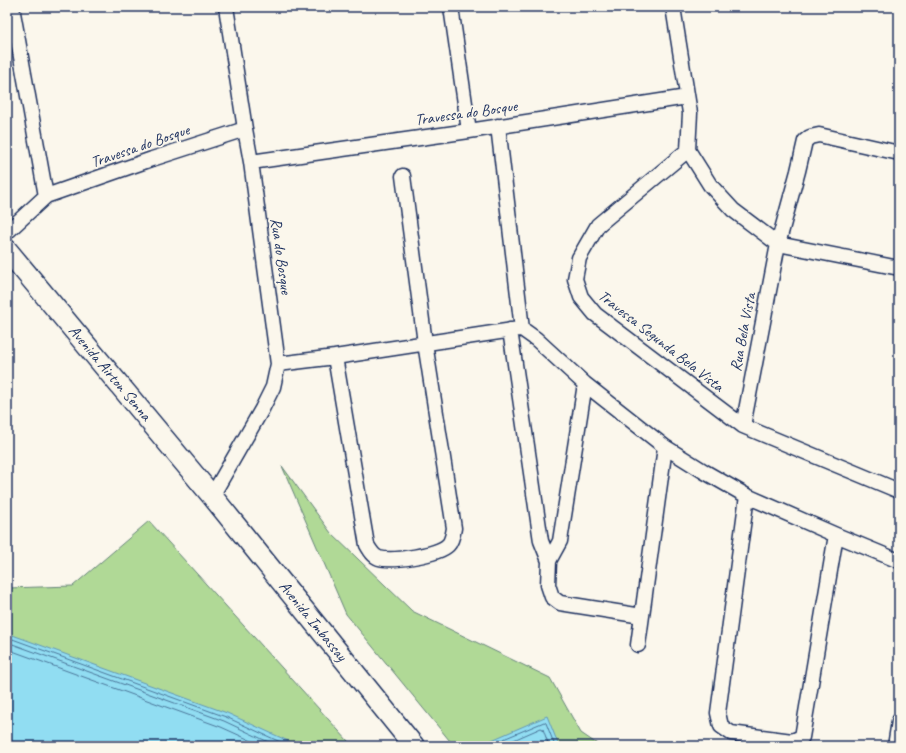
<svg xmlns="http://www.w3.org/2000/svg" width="906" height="753" viewBox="0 0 906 753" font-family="Caveat,sans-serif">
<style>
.green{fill:#b0d996;stroke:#66847a}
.water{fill:#91ddf2;stroke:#6297b7}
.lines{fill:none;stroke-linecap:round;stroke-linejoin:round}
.shore{stroke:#4a7599;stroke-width:1}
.minor-casing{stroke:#1b2f5e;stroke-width:17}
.secondary-casing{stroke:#1b2f5e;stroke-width:23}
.minor{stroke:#fbf7ec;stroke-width:14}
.secondary{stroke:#fbf7ec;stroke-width:20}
.labels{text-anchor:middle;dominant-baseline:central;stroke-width:3.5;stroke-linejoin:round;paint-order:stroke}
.street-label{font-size:16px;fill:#1b2f5e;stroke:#fbf7ec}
</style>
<rect width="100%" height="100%" fill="#fbf7ec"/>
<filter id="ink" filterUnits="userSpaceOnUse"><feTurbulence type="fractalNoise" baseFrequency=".025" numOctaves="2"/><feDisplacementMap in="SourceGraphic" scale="8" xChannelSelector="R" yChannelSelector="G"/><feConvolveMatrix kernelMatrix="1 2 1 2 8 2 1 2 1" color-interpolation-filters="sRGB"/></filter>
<g filter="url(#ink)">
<path class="green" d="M282 466 331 533 412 611 550 678 581 733 600 746H454L346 614Z
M149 521 348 741 352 746H7V588L73 586Z"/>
<path class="water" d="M7 633 227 713 299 746H7Z
M547 716 559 746H478Z"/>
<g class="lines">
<path class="shore" d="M7 637 226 717 289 746
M7 642 224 721 277 746
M7 649 221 727 263 746
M487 746 544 722 546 723 555 746
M500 746 541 728 543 729 549 746"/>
<g class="minor-casing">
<path id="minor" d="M12 7 46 196
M451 7 469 131
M673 7 690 113 688 150
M498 126 522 329 536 339 585 384 665 447 705 472 747 496 836 535 899 561
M688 150 598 225 579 258 575 279 581 297 595 314 743 426 899 491
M688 150 710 185 733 210 778 244 899 268
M251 162 469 131 687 97
M7 232 46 196 152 159 245 129
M510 330 541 541 549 561 548 585 552 597 560 603 642 616
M335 357 367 545C370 550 373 556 379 558 392 562 438 555 448 545 452 541 453 534 454 528L425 343 403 176
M278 364 335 357 519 329
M743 426 778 244 798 171 802 154 805 141 810 137 819 135 899 153
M212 496 262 409 273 387 278 364 251 162 245 129 226 7
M747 496 718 713 721 726 731 733 792 741 802 737 836 535
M549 561 560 541 585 384
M638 645 665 447
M895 746 899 721"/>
</g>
<g class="secondary-casing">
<path id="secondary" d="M7 250 212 496 414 746"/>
</g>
<use href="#minor" class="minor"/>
<use href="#secondary" class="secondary"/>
</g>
</g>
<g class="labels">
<g class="street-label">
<text transform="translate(466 113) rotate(-8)">Travessa do Bosque</text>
<text transform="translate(140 146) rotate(-19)">Travessa do Bosque</text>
<text transform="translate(281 256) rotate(82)">Rua do Bosque</text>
<text transform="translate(743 332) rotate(-79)">Rua Bela Vista</text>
<text transform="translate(661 341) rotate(38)">Travessa Segunda Bela Vista</text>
<text transform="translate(110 373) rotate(50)">Avenida Airton Senna</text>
<text transform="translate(313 621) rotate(51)">Avenida Imbassay</text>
</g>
</g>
<rect width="906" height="753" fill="none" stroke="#fbf7ec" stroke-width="24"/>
<rect x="12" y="12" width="882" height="729" fill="none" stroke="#1b2f5e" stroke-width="1.5" filter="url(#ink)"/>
</svg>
